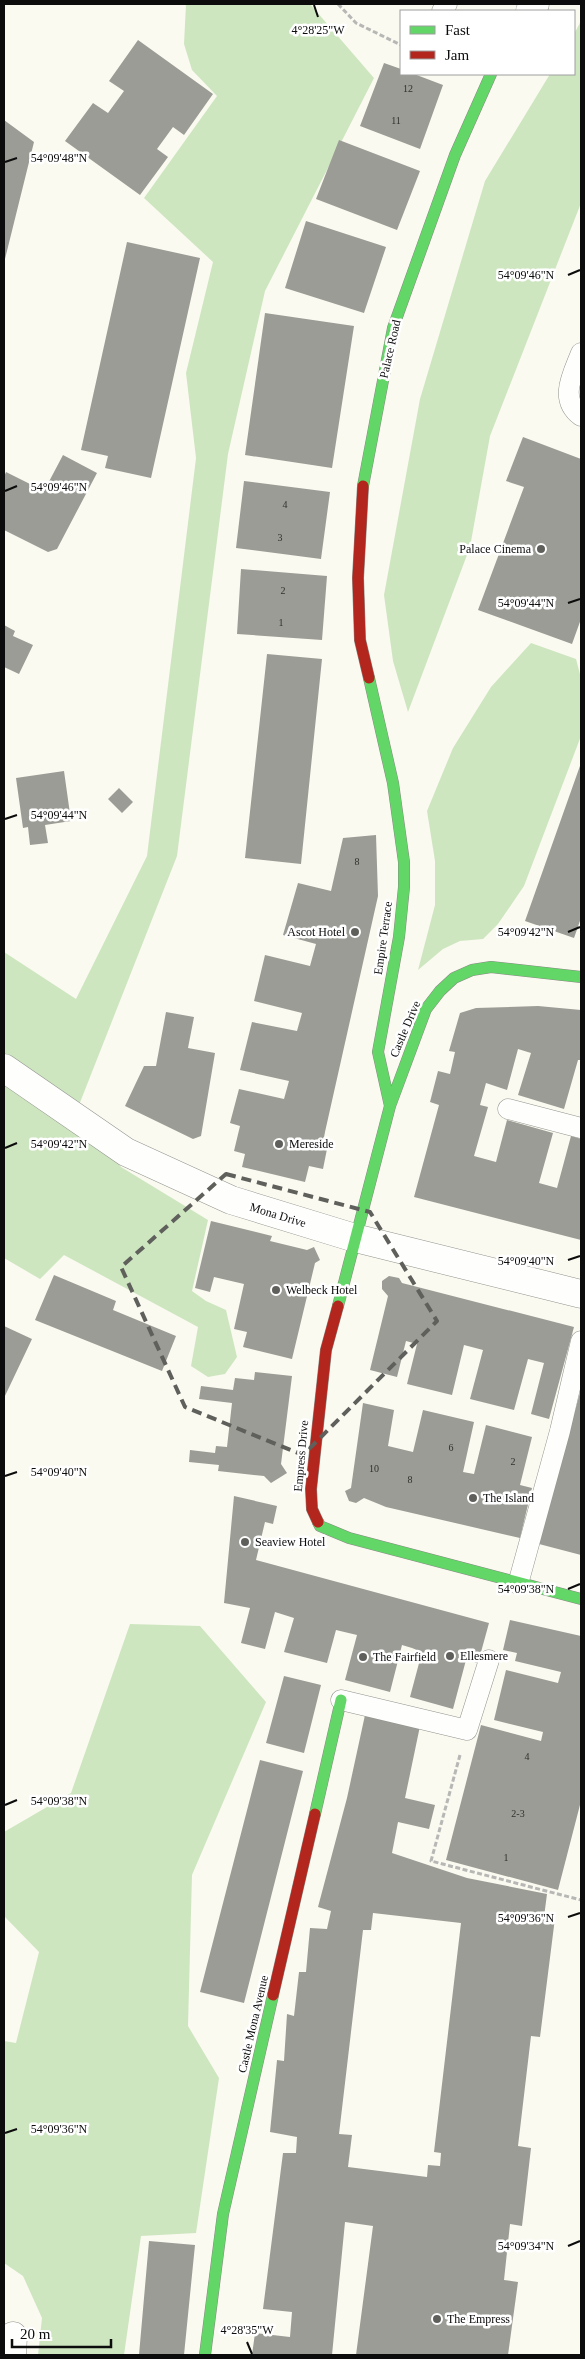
<svg xmlns="http://www.w3.org/2000/svg" width="585" height="2359" viewBox="0 0 585 2359" font-family="Georgia,serif">
<style>
.forest{fill:#cee6c0}
.building{fill:#9c9c96;fill-rule:evenodd}
.lines{fill:none;stroke-linecap:round;stroke-linejoin:round}
.lane-casing{stroke:#93938f;stroke-width:21}
.street-casing{stroke:#93938f;stroke-width:29}
.fast-casing{stroke:#8a8a85;stroke-width:12}
.jam-casing{stroke:#8a8a85;stroke-width:12}
.path{stroke:#b7b7b5;stroke-width:3;stroke-dasharray:5 2.5;stroke-linecap:butt}
.lane{stroke:#fefefd;stroke-width:20}
.street{stroke:#fefefd;stroke-width:28}
.fast{stroke:#63d668;stroke-width:11}
.jam{stroke:#b3261e;stroke-width:11}
.marked{fill:none;stroke:#5f5f5c;stroke-width:4;stroke-dasharray:10 6;stroke-linejoin:round}
.ticks{fill:none;stroke:#0c0c0c;stroke-width:2}
.poi-dot{fill:#5f5f5c;stroke:#fff;stroke-width:2}
.labels{text-anchor:middle;dominant-baseline:central;stroke-width:5;stroke-linejoin:round;paint-order:stroke}
.number-label{font-size:10px;fill:#30302e}
.street-label{font-size:12px;fill:#0c0c0c;stroke:#fff}
.poi-label{font-size:12px;fill:#0c0c0c;stroke:#fff;text-anchor:start}
.ticks-label{font-size:12px;text-anchor:middle;fill:#0c0c0c;stroke:#fff;stroke-width:5;stroke-linejoin:round;paint-order:stroke}
</style>
<rect width="100%" height="100%" fill="#fafaf0"/>
<path class="forest" d="M186 4H310L374 78 265 291 228 454 177 856 79 1105 121 1167 208 1220 192 1291 206 1301 226 1310 237 1357 225 1374 208 1377 191 1366 198 1327 64 1255 40 1279 4 1258V952L76 999 147 856 196 458 186 373 213 262 144 198 217 96 192 70 184 44Z
M581 21V203L490 436 470 547 408 712 393 661 384 595 420 399 485 181 550 74H574V34Z
M531 643 576 659 581 678V736L524 886 498 924 483 939 460 941 443 949 418 970 435 905V861L427 811 453 748 491 687Z
M130 1624 200 1626 266 1702 192 1875 188 2026 219 2078 196 2233 141 2236 124 2355H38L42 2318 23 2276 4 2263V2041L16 2043 39 1952 4 1916V1832L71 1793Z"/>
<path class="building" d="M138 40 213 94 184 135 173 127 157 149 168 157 140 195 65 141 93 103 108 113 124 91 109 81Z
M384 63 401 69V74H414L443 85 420 149 360 126Z
M4 120 34 142 4 263Z
M339 140 420 171 397 230 316 199Z
M306 221 386 247 364 313 285 288Z
M127 242 200 258 151 478 105 468 108 456 81 450Z
M265 313 354 326 332 468 245 455Z
M523 437 581 459V619L572 644 478 610 524 487 506 481Z
M63 455 97 473 57 549 48 552 4 530V477L6 472 44 491Z
M244 481 330 492 321 559 236 548Z
M241 569 327 576 322 640 237 634Z
M4 625 15 631 13 636 33 645 19 674 4 667Z
M267 654 322 659 301 864 245 858Z
M581 763V918L574 938 525 921Z
M64 771 71 821 45 825 48 843 30 845 28 827 23 828 16 778Z
M119 788 133 802 122 813 108 799Z
M376 835 378 896 325 1132 322 1148 327 1149 323 1169 309 1166 305 1182 242 1167 245 1154 234 1151 240 1126 230 1123 239 1089 284 1099 289 1081 240 1070 252 1022 297 1031 302 1013 254 1001 265 955 310 966 316 944 283 935 298 883 331 891 343 838Z
M538 1006 581 1010V1060H578L564 1109 518 1095 531 1053 518 1049 507 1090 486 1083 480 1105 488 1107 474 1156 496 1162 507 1120 553 1133 539 1183 557 1188 571 1136 581 1139V1240L414 1197 439 1105 430 1102 438 1071 450 1074 455 1052 449 1051 460 1013 476 1008Z
M166 1012 194 1017 188 1048 215 1053 201 1136 193 1139 125 1106 144 1066H156Z
M211 1221 272 1236 270 1241 307 1250 314 1247 320 1260 315 1263 292 1359 243 1347 247 1332 234 1329 244 1284 214 1277 210 1292 195 1288Z
M54 1275 116 1301 113 1310 176 1336 162 1371 35 1320Z
M389 1276 399 1278 402 1283 574 1327 549 1419 531 1414 544 1363 528 1359 514 1410 470 1399 483 1350 464 1345 452 1395 407 1384 417 1344 406 1341 397 1377 370 1370 388 1296 382 1289V1281Z
M4 1326 32 1339 4 1398Z
M255 1372 292 1376 281 1464 287 1473 271 1483 264 1476 218 1471 219 1465 189 1462 190 1450 215 1453 216 1446 227 1447 232 1403 199 1399 201 1386 233 1390 235 1378 254 1380Z
M581 1389V1555L539 1544Z
M363 1403 394 1410 388 1446 413 1452 423 1410 474 1422 463 1472 474 1474 486 1425 532 1437 520 1485 532 1488 520 1538 386 1507 364 1498 356 1503 349 1501 345 1491 351 1488Z
M234 1496 277 1506 273 1524 265 1522 256 1560 489 1623 478 1663 466 1660 453 1709 410 1697 422 1652 412 1648 402 1645 390 1692 345 1680 357 1635 336 1630 327 1663 284 1652 294 1618 275 1612 265 1649 241 1643 250 1608 224 1603Z
M510 1620 581 1636V1801L558 1890 446 1860 481 1725 541 1741 543 1732 494 1720 506 1670 558 1683 561 1672 515 1661 517 1653 503 1650Z
M284 1676 321 1685 304 1753 266 1743Z
M365 1715 420 1726 405 1798 435 1805 429 1829 398 1822 392 1853 467 1878 547 1894 544 1917 555 1918 540 2037 531 2036 518 2146 531 2148 522 2226 510 2224 504 2280 518 2282 508 2355H356L373 2226 345 2222 332 2355H252L255 2333 290 2337 292 2312 263 2309 283 2153H296L297 2137 270 2132 277 2060 284 2061 287 2014 294 2016 299 1972H306L310 1928 327 1929 331 1911 318 1907 347 1798ZM373 1913 461 1923 434 2152 441 2153 440 2166 428 2165 427 2177 348 2167 352 2135 339 2134 363 1930H371Z
M260 1760 303 1771 244 2003 200 1992Z
M149 2241 195 2245 184 2355H139Z"/>
<g class="lines">
<g class="lane-casing">
<path id="lane" d="M442 11 447 4
M581 353C573 374 558 399 581 416
M508 1109 581 1128
M518 1584 560 1431 581 1341
M341 1700 467 1730 489 1660"/>
</g>
<g class="street-casing">
<path id="street" d="M530 11 535 4
M4 1068 126 1152 231 1200 355 1238 581 1294
M12 2355 13 2336"/>
</g>
<g class="fast-casing">
<path id="fast" d="M363 486 393 328 455 155 491 74
M369 678 393 783 404 862V887L399 937 378 1052 390 1106
M338 1306 390 1106 426 1009 440 991 454 978 472 970 491 967 581 977
M318 1522 320 1526 349 1538 581 1599
M315 1814 341 1700
M205 2355 223 2214 273 1995"/>
</g>
<g class="jam-casing">
<path id="jam" d="M363 486 358 578 360 640 369 678
M318 1522 312 1509 311 1489 326 1350 338 1306
M273 1995 315 1814"/>
</g>
<path class="path" d="M338 4 356 23 401 45
M460 1755 431 1861 581 1900"/>
<use href="#lane" class="lane"/>
<use href="#street" class="street"/>
<use href="#fast" class="fast"/>
<use href="#jam" class="jam"/>
</g>
<path class="marked" d="M226 1174 370 1212 437 1321 303 1455 185 1407 121 1267Z"/>
<path class="ticks" d="M314 5 318 17M5 162 17 158M568 275 580 270M5 491 17 486M568 603 580 599M5 819 17 815M568 932 580 927M5 1148 17 1143M568 1260 580 1256M5 1476 17 1472M568 1589 580 1584M5 1805 17 1800M568 1917 580 1913M5 2133 17 2129M568 2246 580 2241M247 2342 252 2354"/>
<g class="poi-dot">
<circle cx="541" cy="549" r="5"/>
<circle cx="355" cy="932" r="5"/>
<circle cx="279" cy="1144" r="5"/>
<circle cx="276" cy="1290" r="5"/>
<circle cx="473" cy="1498" r="5"/>
<circle cx="245" cy="1542" r="5"/>
<circle cx="450" cy="1656" r="5"/>
<circle cx="363" cy="1657" r="5"/>
<circle cx="437" cy="2319" r="5"/>
</g>
<g class="labels">
<g class="number-label">
<text x="408" y="88">12</text>
<text x="396" y="120">11</text>
<text x="285" y="504">4</text>
<text x="280" y="537">3</text>
<text x="283" y="590">2</text>
<text x="281" y="622">1</text>
<text x="357" y="861">8</text>
<text x="451" y="1447">6</text>
<text x="513" y="1461">2</text>
<text x="374" y="1468">10</text>
<text x="410" y="1479">8</text>
<text x="527" y="1756">4</text>
<text x="518" y="1813">2-3</text>
<text x="506" y="1857">1</text>
</g>
<g class="street-label">
<text transform="translate(390 349) rotate(-77)">Palace Road</text>
<text transform="translate(383 938) rotate(-82)">Empire Terrace</text>
<text transform="translate(405 1029) rotate(-67)">Castle Drive</text>
<text transform="translate(278 1215) rotate(17)">Mona Drive</text>
<text transform="translate(301 1456) rotate(-85)">Empress Drive</text>
<text transform="translate(253 2024) rotate(-77)">Castle Mona Avenue</text>
</g>
<g class="poi-label">
<text x="531" y="549" text-anchor="end">Palace Cinema</text>
<text x="345" y="932" text-anchor="end">Ascot Hotel</text>
<text x="289" y="1144">Mereside</text>
<text x="286" y="1290">Welbeck Hotel</text>
<text x="483" y="1498">The Island</text>
<text x="255" y="1542">Seaview Hotel</text>
<text x="460" y="1656">Ellesmere</text>
<text x="373" y="1657">The Fairfield</text>
<text x="447" y="2319">The Empress</text>
</g>
</g>
<g class="ticks-label">
<text x="318" y="34">4°28'25"W</text>
<text x="59" y="162">54°09'48"N</text>
<text x="526" y="279">54°09'46"N</text>
<text x="59" y="491">54°09'46"N</text>
<text x="526" y="607">54°09'44"N</text>
<text x="59" y="819">54°09'44"N</text>
<text x="526" y="936">54°09'42"N</text>
<text x="59" y="1148">54°09'42"N</text>
<text x="526" y="1265">54°09'40"N</text>
<text x="59" y="1476">54°09'40"N</text>
<text x="526" y="1593">54°09'38"N</text>
<text x="59" y="1805">54°09'38"N</text>
<text x="526" y="1922">54°09'36"N</text>
<text x="59" y="2133">54°09'36"N</text>
<text x="526" y="2250">54°09'34"N</text>
<text x="247" y="2334">4°28'35"W</text>
</g>
<rect width="585" height="2359" fill="none" stroke="#0c0c0c" stroke-width="10"/>
<rect x="400" y="10" width="175" height="65" fill="#ffffff" stroke="#9e9e9e"/>
<rect x="410" y="26" width="25" height="8" fill="#63d668" stroke="#9e9e9e"/>
<text x="445" y="35" font-size="15" fill="#0c0c0c">Fast</text>
<rect x="410" y="51" width="25" height="8" fill="#b3261e" stroke="#9e9e9e"/>
<text x="445" y="60" font-size="15" fill="#0c0c0c">Jam</text>
<path d="M12 2339v8h99v-8" fill="none" stroke="#0c0c0c" stroke-width="2.5"/>
<text x="20" y="2339" font-size="15" fill="#0c0c0c" stroke="#ffffff" stroke-width="4" paint-order="stroke">20 m</text>
</svg>
